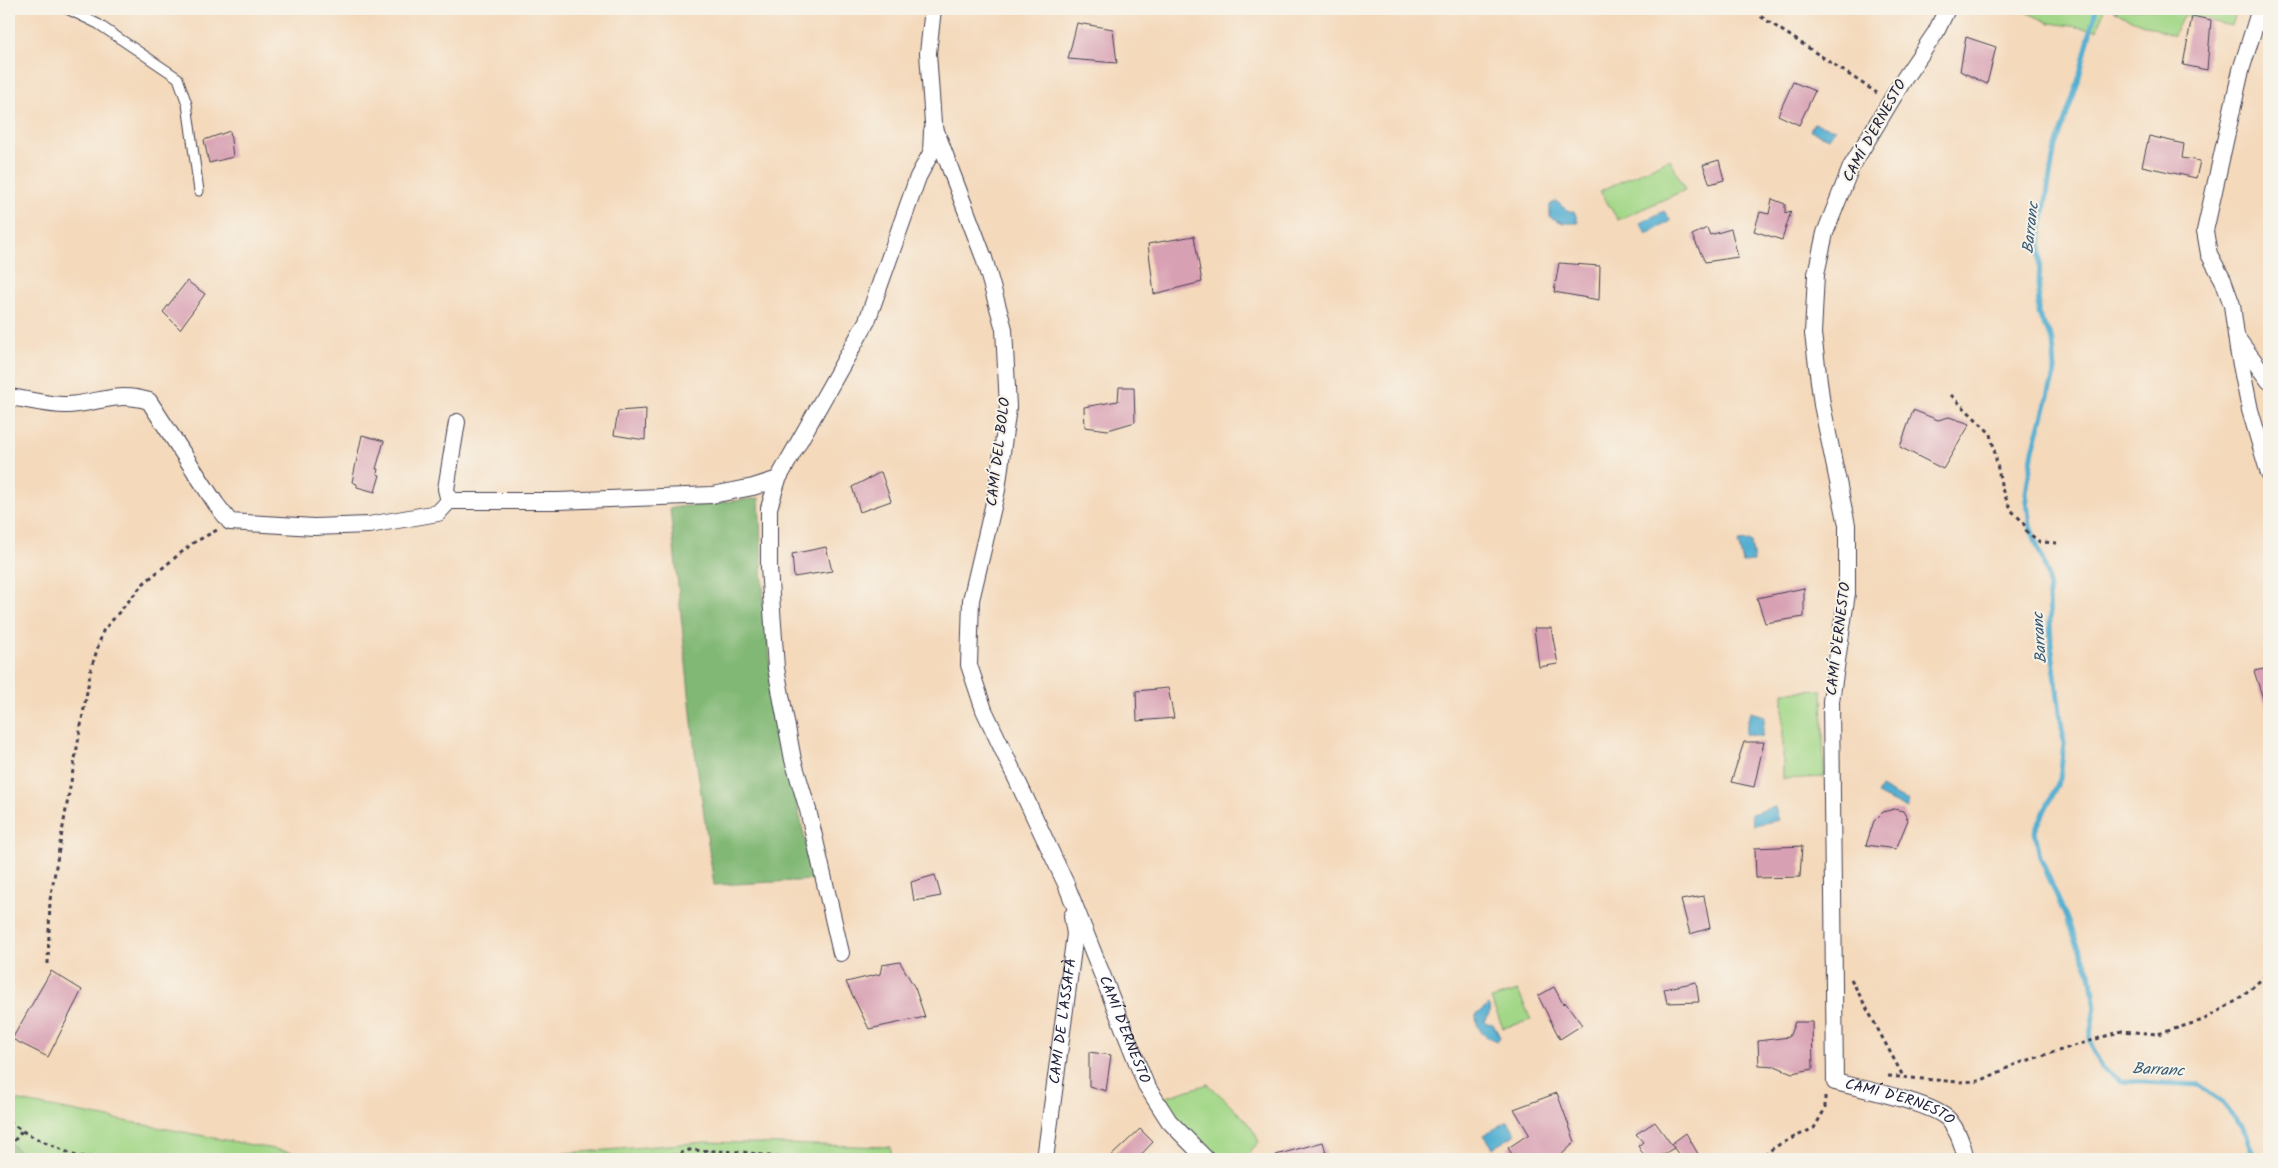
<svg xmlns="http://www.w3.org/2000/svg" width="2278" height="1168" viewBox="0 0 2278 1168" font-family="Kalam,sans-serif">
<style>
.green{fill:#a2d787;stroke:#627c61}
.forest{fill:#81b874;stroke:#526d58}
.water{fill:#53afd1;stroke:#3a6886}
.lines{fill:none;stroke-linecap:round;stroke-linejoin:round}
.stream{stroke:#53afd1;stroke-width:5}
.building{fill:#d8a0b3}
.service-casing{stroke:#423d4e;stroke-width:11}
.minor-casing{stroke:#423d4e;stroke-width:18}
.path{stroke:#423d4e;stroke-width:3;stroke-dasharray:4 4;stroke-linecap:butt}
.service{stroke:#fff;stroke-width:9}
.minor{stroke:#fff;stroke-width:16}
.labels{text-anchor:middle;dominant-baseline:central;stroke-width:4;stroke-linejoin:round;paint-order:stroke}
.street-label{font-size:15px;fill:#22223b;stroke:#f7f3e8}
.water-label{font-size:16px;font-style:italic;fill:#365a77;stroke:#f7f3e8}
</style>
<rect width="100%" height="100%" fill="#f7f3e8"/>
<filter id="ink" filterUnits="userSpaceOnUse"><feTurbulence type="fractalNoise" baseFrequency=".02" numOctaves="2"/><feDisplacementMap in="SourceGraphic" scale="10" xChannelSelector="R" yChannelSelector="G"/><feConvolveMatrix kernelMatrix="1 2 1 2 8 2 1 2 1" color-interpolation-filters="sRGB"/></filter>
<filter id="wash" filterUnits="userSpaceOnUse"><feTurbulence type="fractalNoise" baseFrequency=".0096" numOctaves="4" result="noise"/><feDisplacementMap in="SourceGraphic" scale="20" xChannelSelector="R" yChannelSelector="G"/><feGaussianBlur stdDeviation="1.12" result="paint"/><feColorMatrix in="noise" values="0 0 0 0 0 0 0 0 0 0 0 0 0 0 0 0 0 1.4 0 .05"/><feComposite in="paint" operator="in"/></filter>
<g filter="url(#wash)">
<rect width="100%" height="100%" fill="#f4d9bb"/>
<path class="green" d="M2019 9H2104L2098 30 2050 23Z
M2113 9H2237L2232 26 2185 16 2177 27 2174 36 2121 15Z
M1670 159 1685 190 1618 220 1600 191Z
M1822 690 1824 777 1783 779V692Z
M1518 991 1531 1020 1503 1028 1491 999Z
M1208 1084C1225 1100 1250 1119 1259 1142L1244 1159H1223L1207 1149 1160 1099Z
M9 1094 14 1100 326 1159H28L9 1142Z
M707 1142 891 1147V1159H492Z"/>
<path class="forest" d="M759 498 764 608 775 706 814 880 714 885 695 751 670 508Z
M9 1142 28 1159H9Z"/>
<path class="water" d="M1814 123 1835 129 1829 138 1810 131Z
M1556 201 1564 208 1575 213 1578 223H1563L1550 217V205Z
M1664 211 1671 221 1647 234 1640 223Z
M1751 541 1754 562 1743 563 1738 542Z
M1750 712 1765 716 1762 737 1745 734Z
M1881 787 1909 802 1907 809 1877 794Z
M1775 807 1779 820 1754 825 1751 814Z
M1489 1005C1493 1013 1488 1014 1484 1021L1487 1023 1493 1024 1500 1037 1497 1041C1483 1037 1476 1029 1476 1015Z
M1508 1121 1516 1134 1493 1148 1484 1135Z"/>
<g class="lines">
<path class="stream" d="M2096 9 2077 85 2054 152 2041 230 2038 314 2053 341 2055 371 2033 450 2026 493 2030 526 2048 575 2051 643 2064 743 2060 779 2035 831 2040 857 2090 973 2095 1007 2089 1040 2102 1068 2121 1081 2199 1085 2221 1101 2243 1128 2255 1159"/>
</g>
<g id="blocks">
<path class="building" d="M2192 16 2211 20 2207 70 2183 65Z
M1077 23 1113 29 1117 63 1068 59Z
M1966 37 1996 47 1987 84 1960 71Z
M1793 82 1815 91 1799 125 1778 115Z
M230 131 233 157 209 163 204 140Z
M2149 136 2184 144 2182 158 2200 161 2196 178 2142 166Z
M1719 160 1724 180 1710 184 1703 165Z
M1772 199 1785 204V213L1791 211 1782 240 1754 231 1760 212 1769 214Z
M1707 228 1710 235 1731 229 1738 257 1705 262 1692 235Z
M1194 236 1202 282 1154 294 1148 244Z
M1559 263 1600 266 1599 300 1554 292Z
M187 281 205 294 180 329 163 312Z
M1119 387H1134L1135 422 1108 430 1085 427 1084 407 1118 401Z
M646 409 645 440 614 435 618 411Z
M1913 410 1938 420 1949 417 1970 424 1943 469 1900 447Z
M362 435 384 441 376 469H378L377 474 380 475 375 492 357 487V484L352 482Z
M881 472 891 501 860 512 852 487Z
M826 547 832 571 794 577 792 554Z
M1804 588V617L1765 623 1757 598Z
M1534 628H1551L1558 664 1539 667Z
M2269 668V708H2266L2254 671Z
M1168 688 1174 718 1137 721 1136 691Z
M1744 742H1764L1754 787 1731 782Z
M1894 809 1903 811 1908 820 1896 849 1866 845 1874 821 1883 812Z
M1802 846 1800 877 1756 878 1755 848Z
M935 875 941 896 914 901 911 882Z
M1704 896 1710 928 1690 934 1681 900Z
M900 962 915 988 925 1017 869 1029 846 982 880 974 882 965Z
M51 971 82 990 48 1057 12 1039Z
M1696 982 1699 1002 1667 1003 1664 989Z
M1554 987 1563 1004 1565 1002 1582 1025 1560 1039 1538 996Z
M1795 1022H1812L1813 1069 1792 1073 1775 1066 1759 1065 1758 1041 1789 1037Z
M1089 1052 1111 1055 1106 1091 1089 1086Z
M1557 1093 1575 1142 1557 1159H1515L1508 1148 1529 1134 1514 1109Z
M1655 1122 1674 1148 1655 1159H1646L1638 1146 1643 1142 1636 1134Z
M1140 1129 1153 1142 1137 1159H1108Z
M1686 1133 1701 1159H1682L1671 1144Z
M1323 1142 1328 1159H1277L1276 1155Z"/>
</g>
</g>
<g filter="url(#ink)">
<use href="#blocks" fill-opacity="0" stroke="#423d4e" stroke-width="1"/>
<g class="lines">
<g class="service-casing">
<path id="service" d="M67 9 98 24 178 78 187 104 199 191"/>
</g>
<g class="minor-casing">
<g id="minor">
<path id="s1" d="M933 9 928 53 933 123 984 258 1004 329 1008 407 997 490 971 600 969 665 984 710 1066 884 1146 1085 1169 1121 1206 1159"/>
<path id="s2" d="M1947 9 1936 32 1904 79 1851 167 1825 233 1816 274 1813 334 1822 405 1847 525V593L1831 701 1835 1082C1859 1088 1935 1103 1949 1120 1959 1132 1963 1145 1966 1159"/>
<path d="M2260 9 2241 70 2205 231 2209 254 2223 280 2232 305 2238 350 2250 410 2269 474"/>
<path d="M2237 338 2269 381"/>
<path d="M9 397C26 399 51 406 68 405 100 403 115 391 149 401L216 504 230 522 314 527 369 525 438 513 449 501"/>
<path d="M457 422 446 489 449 501H558L712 495 753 487 778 479"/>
<path d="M841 953 808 810 793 760 776 668 769 567V508L778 479 867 321 918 177 931 153 932 131"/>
<path id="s3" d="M1045 1159 1075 934 1072 916"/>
</g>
</g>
<path class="path" d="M1759 9 1760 16 1877 93
M1951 395 1991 434 2002 489 2011 510 2023 522 2027 532 2040 542 2059 543
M48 964 50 900 91 669 103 631 144 583 193 543 217 530
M1851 979 1904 1078
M1888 1076 1958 1082 1980 1081 2016 1064 2122 1031 2158 1034 2203 1020 2236 1001 2269 973
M9 1122 29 1135 76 1156 110 1159
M9 1147 22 1131
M665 1159 689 1150 743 1152 789 1159
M1757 1159 1780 1144 1814 1128 1825 1109V1095"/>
<use href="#service" class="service"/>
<use href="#minor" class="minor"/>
</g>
</g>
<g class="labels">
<g class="street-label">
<text transform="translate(1875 131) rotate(-61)">CAMÍ D'ERNESTO</text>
<text transform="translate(999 452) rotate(-83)">CAMÍ DEL BOLO</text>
<text transform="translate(1839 639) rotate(-83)">CAMÍ D'ERNESTO</text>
<text stroke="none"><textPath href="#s3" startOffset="139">CAMÍ DE L'ASSAFÀ</textPath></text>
<text stroke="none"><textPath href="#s1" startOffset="1069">CAMÍ D'ERNESTO</textPath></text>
<text stroke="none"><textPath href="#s2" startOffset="1178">CAMÍ D'ERNESTO</textPath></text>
</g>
<g class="water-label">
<text transform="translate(2031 228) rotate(-84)">Barranc</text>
<text transform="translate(2040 638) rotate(-94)">Barranc</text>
<text transform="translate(2158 1070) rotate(3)">Barranc</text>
</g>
</g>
<rect width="2278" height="1168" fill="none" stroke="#f7f3e8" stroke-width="30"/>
</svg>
